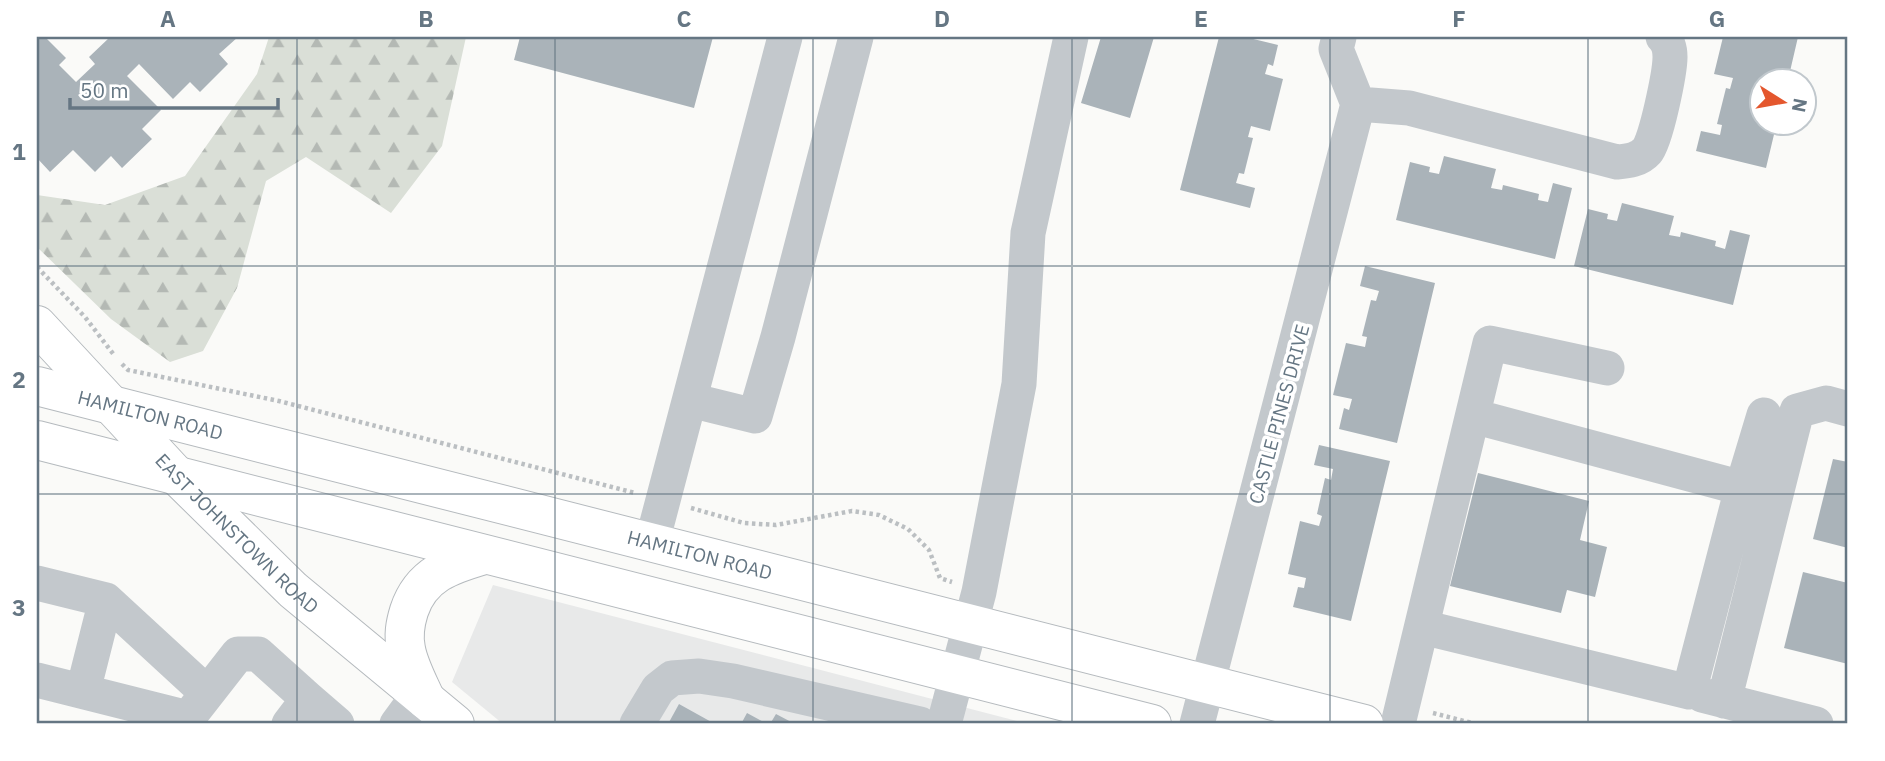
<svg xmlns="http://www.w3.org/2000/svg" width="1885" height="761" viewBox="0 0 1885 761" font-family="'IBM Plex Sans',sans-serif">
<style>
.built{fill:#e8e9e9}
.forest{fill:url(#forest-firs)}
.building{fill:#aab3b9}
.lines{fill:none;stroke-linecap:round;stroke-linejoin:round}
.major-casing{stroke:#b5babe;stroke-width:40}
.highway-casing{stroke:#b4b9bd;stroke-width:40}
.path{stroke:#bbbfc2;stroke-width:4.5;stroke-dasharray:3.5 3.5;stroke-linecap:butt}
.minor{stroke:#c3c8cc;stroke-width:35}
.major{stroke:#fff;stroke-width:38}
.highway{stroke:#fff;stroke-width:38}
.grid{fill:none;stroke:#657683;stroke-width:2;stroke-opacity:0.55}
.labels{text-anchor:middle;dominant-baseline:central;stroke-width:7;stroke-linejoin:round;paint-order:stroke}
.street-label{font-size:19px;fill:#657683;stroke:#fff}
.neatline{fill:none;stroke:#657683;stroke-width:2.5}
.grid-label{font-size:23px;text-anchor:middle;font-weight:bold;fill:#657683}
</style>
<defs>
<pattern id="forest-firs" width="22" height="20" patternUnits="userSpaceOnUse" patternTransform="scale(1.75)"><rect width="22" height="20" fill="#dadfd7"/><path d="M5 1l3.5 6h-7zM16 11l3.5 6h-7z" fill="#b4b9b4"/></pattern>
</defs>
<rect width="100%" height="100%" fill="#fafaf8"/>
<path class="built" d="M493 585 1029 724H503L452 682Z"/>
<path class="forest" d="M269 37H466L442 146 391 213 306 157 266 181 237 288 203 351 170 362 111 319 37 247V195L105 205 185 176 257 74Z"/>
<path class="building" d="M37 37H45L66 58 59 65 76 82 95 64 89 57 110 37H238L219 54 228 64 200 92 190 82 173 99 139 64 127 76 161 110 142 129 152 139 122 168 111 156 95 172 73 150 50 172 37 158Z
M520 37H713L694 108 514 60Z
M1101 37H1154L1130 118 1081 103Z
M1219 37H1245L1278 45 1273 66 1268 64 1265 74 1283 79 1270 131 1251 126 1248 137 1253 138 1244 174 1239 173 1236 183 1255 188 1250 208 1180 190Z
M1723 37H1798L1788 80H1762V122H1777L1766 168 1696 151 1701 131 1720 135 1722 125 1717 124 1726 88 1730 89 1733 78 1714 74Z
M1444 156 1496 169 1491 188 1502 190 1503 185 1539 194 1538 200 1548 202 1553 183 1572 188 1555 259 1396 220 1410 162 1430 167 1429 172 1439 174Z
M1622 203 1674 216 1669 235 1680 237 1681 232 1716 241 1715 246 1725 249 1730 230 1750 235 1733 305 1574 266 1588 209 1608 214 1607 219 1617 221Z
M1365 266 1435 283 1397 443 1339 429 1344 408 1349 410 1352 399 1333 395 1346 343 1365 347 1367 337 1362 336 1371 300 1376 301 1379 291 1360 286Z
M1319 445 1390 461 1351 621 1293 607 1298 587 1304 588 1306 578 1288 574 1300 521 1319 526 1322 516 1317 514 1325 478 1331 480 1333 469 1314 465Z
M1833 459 1848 462V548L1813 539Z
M1478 473 1589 501 1580 540 1607 547 1595 597 1567 590 1561 613 1450 586Z
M1803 572 1848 583V664L1784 648Z
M679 704 715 724H668Z
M747 713 767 724H741Z
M776 714 795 724H770Z"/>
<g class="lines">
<g class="major-casing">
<g id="major">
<path id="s1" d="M37 386 1364 724"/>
<path d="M37 440 1152 724"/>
<path d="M426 700C419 684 409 666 406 649 403 635 405 624 409 611 421 574 450 565 484 555"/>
</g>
</g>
<g class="highway-casing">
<g id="highway">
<path id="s2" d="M37 325 178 477 293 590 455 724"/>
</g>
</g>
<path class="path" d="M37 267 85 317 114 355
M122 364 128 370 279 401 635 493
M691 508 744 523 776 525 852 511 879 515 908 529 929 550 940 578 952 582
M1433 713 1476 724"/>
<path class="minor" d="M1358 104 1409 108 1617 162C1628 161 1639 160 1647 151 1656 141 1670 72 1670 57 1670 50 1668 42 1663 37
M690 400 755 416 778 337 856 37
M1742 488 1764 415
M652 542 785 37
M37 583 106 600 83 691
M106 600 207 693
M1422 627 1689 692 1742 488 1473 416
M37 680 188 718 238 654H258L308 699 289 724
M1702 695 1816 724
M308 699 337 724
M1724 701 1797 411 1826 403 1848 409
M397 724 419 694
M637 724 658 689 672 678 699 676 733 681 920 724
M944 724 979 592 1019 384 1028 233 1071 37
M1197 724 1358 104 1336 49 1339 37
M1398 724 1490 343 1607 368"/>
<use href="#major" class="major"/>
<use href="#highway" class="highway"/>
</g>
<path class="grid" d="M297 37V724M555 37V724M813 37V724M1072 37V724M1330 37V724M1588 37V724M37 266H1848M37 494H1848"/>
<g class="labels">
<g class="street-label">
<text transform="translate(1279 414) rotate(-75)">CASTLE PINES DRIVE</text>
<text stroke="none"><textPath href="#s1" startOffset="117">HAMILTON ROAD</textPath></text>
<text stroke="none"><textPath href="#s2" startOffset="289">EAST JOHNSTOWN ROAD</textPath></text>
<text stroke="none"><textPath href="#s1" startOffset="684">HAMILTON ROAD</textPath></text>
</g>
</g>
<rect width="1885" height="761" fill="none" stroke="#ffffff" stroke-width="77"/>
<g transform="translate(1783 102) rotate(101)"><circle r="33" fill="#ffffff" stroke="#c1c8cd" stroke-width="2"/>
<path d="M0-5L12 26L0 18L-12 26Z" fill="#e4572e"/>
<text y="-10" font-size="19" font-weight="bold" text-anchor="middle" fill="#657683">N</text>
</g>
<path d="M70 98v10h208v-10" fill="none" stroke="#657683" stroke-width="3.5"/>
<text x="80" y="98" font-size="21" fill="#657683" stroke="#ffffff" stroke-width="5" paint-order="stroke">50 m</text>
<rect x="38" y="38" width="1808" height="684" class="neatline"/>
<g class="grid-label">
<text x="168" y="27">A</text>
<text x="426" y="27">B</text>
<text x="684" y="27">C</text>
<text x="942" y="27">D</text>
<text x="1201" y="27">E</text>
<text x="1459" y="27">F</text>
<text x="1717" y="27">G</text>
<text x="19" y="160">1</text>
<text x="19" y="388">2</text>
<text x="19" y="616">3</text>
</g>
</svg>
